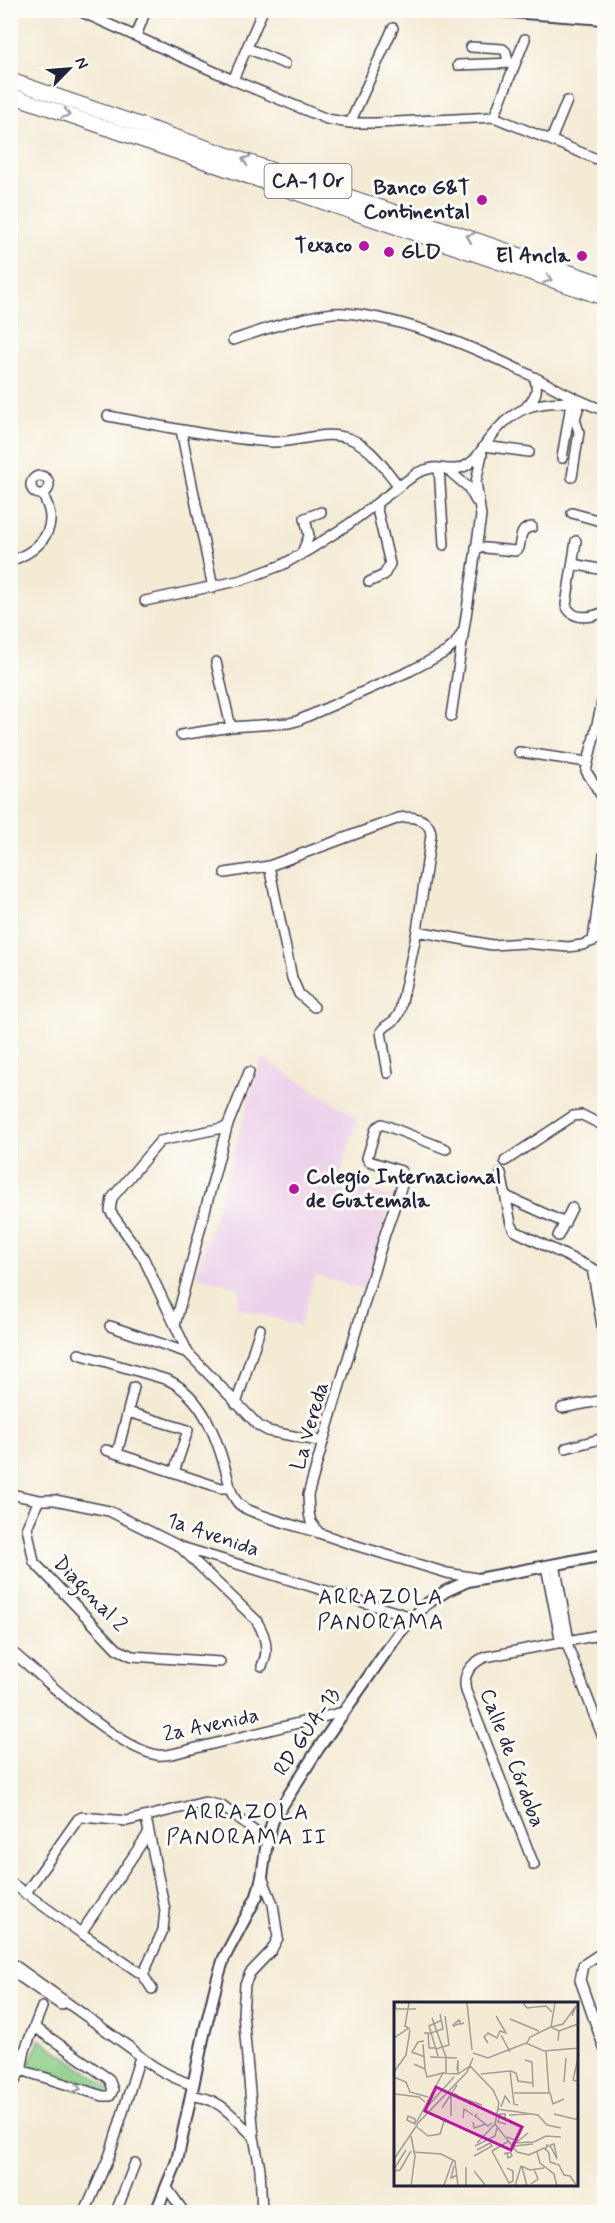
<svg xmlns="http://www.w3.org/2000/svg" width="615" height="2223" viewBox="0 0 615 2223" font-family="Mynerve,sans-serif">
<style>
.built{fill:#ecd1ea}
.green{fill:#8acd86;stroke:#567860;stroke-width:1.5}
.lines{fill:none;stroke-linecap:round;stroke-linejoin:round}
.minor-casing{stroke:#424052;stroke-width:12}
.major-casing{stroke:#424052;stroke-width:14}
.highway-casing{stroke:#424052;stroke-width:16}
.minor{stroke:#fff;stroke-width:9}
.major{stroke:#fff;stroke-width:10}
.highway{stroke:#fff;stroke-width:14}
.oneway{stroke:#9c9ca7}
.poi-dot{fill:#b5179e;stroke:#fdfcf7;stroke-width:2}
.labels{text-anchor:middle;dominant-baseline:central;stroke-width:6;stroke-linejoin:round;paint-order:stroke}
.shield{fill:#fdfcf7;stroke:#646373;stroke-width:1.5}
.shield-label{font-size:20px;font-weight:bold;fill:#22223b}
.poi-label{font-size:21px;font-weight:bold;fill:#22223b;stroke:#fdfcf7;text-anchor:end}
.street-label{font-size:21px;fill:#22223b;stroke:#fdfcf7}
.neighbourhood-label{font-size:22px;letter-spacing:1.5px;fill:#22223b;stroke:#fdfcf7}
.inset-road{fill:none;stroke:#a09b97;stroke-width:1.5}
.view{fill:#b5179e;fill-opacity:0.15;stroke:#b5179e;stroke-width:3}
.inset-edge{fill:none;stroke:#22223b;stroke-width:3}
</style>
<rect width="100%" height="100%" fill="#fdfcf7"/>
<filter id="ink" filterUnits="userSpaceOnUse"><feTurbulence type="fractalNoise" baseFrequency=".0167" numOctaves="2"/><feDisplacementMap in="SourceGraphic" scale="12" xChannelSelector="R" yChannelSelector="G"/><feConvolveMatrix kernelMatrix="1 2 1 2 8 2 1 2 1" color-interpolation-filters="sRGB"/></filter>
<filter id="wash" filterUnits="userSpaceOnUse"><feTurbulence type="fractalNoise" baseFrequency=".008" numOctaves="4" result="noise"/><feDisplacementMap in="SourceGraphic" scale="24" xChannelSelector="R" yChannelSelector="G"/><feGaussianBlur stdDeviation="1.35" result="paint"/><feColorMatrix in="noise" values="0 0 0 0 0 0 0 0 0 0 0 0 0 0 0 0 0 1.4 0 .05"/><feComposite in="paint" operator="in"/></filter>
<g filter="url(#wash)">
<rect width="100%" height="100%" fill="#f4ebd5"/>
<path class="built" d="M262 1058 357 1117 339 1182 392 1197 364 1290 315 1275 300 1326 236 1307 241 1288 196 1276Z"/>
<path class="green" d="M40 2039 106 2085 108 2090 106 2094 101 2095 28 2067Z"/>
</g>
<g filter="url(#ink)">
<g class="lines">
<g class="minor-casing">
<path id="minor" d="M77 10 233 80 327 119 350 123H377L494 117 604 162
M136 36 146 10
M471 47 503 49 506 52 508 63
M247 48 285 64
M458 65 515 63
M233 80 263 10
M494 117 525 39
M350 123 393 28
M551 140 567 101
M233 340C259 331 319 311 344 313 408 318 478 349 534 377 558 389 579 402 604 410
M526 407C536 397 539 390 534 377
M108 416C162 426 216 438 272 442 296 443 320 431 344 437 368 442 384 468 398 485
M181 430 213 588
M484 446 529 452
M562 458 570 410
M439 468 444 545
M448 470 468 487 476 501
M31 485a9 9 0 1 1 18 0a9 9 0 1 1-18 0Z
M572 477 579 432 575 419 580 402
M572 513 604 522
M576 541 566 605C572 621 591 618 604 612
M476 547 515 551 519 548C521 538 520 528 532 527
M301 555 309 536 305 518 321 512
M10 561C42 550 62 526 42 494
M573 564 604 570
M369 582 384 575 390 564 376 505
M145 601 242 580 282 565 312 548 349 524 417 473C424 470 432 467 439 468 451 469 460 471 470 463 478 458 484 445 490 438 517 403 538 402 580 402
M216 662 231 727
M604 694 586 771 604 800
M451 716 481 516 476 482 482 454
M181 735 231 727 289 723 297 721 410 671 446 652 455 644 464 629
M519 752 587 762
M269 866 292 978 299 994 314 1007
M225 873 269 866 399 818C413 816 430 818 431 835L417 931 400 1011C395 1025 385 1023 381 1032L388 1073
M417 931 492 945 524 943 568 947 582 945 604 937
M593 941 604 855
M227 1127 160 1141 112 1198 110 1211 143 1257 188 1353 259 1426 268 1431 323 1442
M446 1149 382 1124 376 1128 367 1158 369 1161 401 1171 404 1179 385 1234 323 1442 308 1495 309 1513 311 1522 319 1533 351 1544 447 1573 476 1578
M505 1161 573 1116 582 1115 604 1126
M501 1173 511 1224 515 1231 604 1274
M506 1196 565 1223
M558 1236 572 1208
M592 1268 604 1337
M175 1325 227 1127 249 1072
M110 1326 188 1353
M79 1354 168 1380C203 1397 216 1436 226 1471 229 1482 231 1497 240 1505 250 1514 304 1528 319 1533
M236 1404 260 1329
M562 1408 604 1400
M128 1412 188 1430 174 1472
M566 1448 604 1438
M106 1450 221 1488H230
M117 1454 134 1387
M10 1494 39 1500H55L109 1511 181 1547 412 1617
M39 1500 27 1527 34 1562 117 1649 132 1656 220 1662
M182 1549 256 1620C265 1634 270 1650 262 1666
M555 1564 569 1641
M546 1566 561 1643
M566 1642 604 1740
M10 1650C45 1679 115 1747 157 1755 165 1756 173 1754 180 1752L343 1712
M534 1865 466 1691C462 1675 470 1664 485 1657L604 1634
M10 1882 81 1933 143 1975 152 1989
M25 1894 78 1819 82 1817 127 1821 205 1802 222 1806 267 1841
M81 1933 148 1834
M604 1951 583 1965 580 1980 604 2048
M10 1962 132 2049C149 2066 170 2077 193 2085
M10 1970 61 2005
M143 1975 163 1930 165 1910 146 1818
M21 2070 103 2096H110L113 2090 109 2079 36 2028
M14 2083 21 2070 25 2050 42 2007
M191 2096C219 2096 235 2119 254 2137
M167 2188 184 2212
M85 2212 110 2154 140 2057
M116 2212 135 2163
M262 2212 260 2169 254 2137 243 2013 245 1984 250 1973 271 1951 278 1938 273 1904 262 1877"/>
</g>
<g class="major-casing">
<path id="major" d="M483 10 604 19
M156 2212 177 2161 204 2034 218 1977 224 1958 257 1896 262 1877 267 1841 273 1820 318 1749 399 1633 425 1605 446 1591 468 1581 604 1555"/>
</g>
<g class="highway-casing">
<path id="highway" d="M10 80 604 284
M10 95 604 298"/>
</g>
<use href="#minor" class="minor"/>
<use href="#major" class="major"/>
<use href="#highway" class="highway"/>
</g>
<defs><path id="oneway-chevron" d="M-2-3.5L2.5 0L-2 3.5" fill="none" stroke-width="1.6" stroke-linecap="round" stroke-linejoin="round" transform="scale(1.5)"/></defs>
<g class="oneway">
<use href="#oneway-chevron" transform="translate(66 114) rotate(19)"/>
<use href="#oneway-chevron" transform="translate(246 160) rotate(-161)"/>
<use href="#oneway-chevron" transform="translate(470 237) rotate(-160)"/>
<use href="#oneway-chevron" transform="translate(548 279) rotate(19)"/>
<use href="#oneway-chevron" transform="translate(77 2088) rotate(18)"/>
</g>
</g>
<g class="poi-dot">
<circle cx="482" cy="200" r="6"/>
<circle cx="364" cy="246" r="6"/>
<circle cx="389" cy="252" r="6"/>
<circle cx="582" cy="256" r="6"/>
<circle cx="294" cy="1189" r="6"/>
</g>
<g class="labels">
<rect class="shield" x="264.5" y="164" width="87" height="34" rx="4.5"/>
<g class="shield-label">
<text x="308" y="181">CA-1 Or</text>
</g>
<g class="poi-label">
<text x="470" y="188">Banco G&amp;T<tspan x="470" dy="24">Continental</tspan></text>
<text x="352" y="246">Texaco</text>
<text x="401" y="252" text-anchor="start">GLD</text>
<text x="570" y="256">El Ancla</text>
<text x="306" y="1177" text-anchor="start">Colegio Internacional<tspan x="306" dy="24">de Guatemala</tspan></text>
</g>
<g class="street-label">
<text transform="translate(310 1426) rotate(-74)">La Vereda</text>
<text transform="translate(213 1535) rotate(19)">1a Avenida</text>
<text transform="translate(90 1594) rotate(46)">Diagonal 2</text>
<text transform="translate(211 1725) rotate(-12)">2a Avenida</text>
<text transform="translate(307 1732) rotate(-56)">RD GUA-13</text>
<text transform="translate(512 1758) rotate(69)">Calle de Córdoba</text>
</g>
<g class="neighbourhood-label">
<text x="381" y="1598">ARRAZOLA<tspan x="381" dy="25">PANORAMA</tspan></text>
<text x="247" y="1813">ARRAZOLA<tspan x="247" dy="25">PANORAMA II</tspan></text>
</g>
</g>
<g transform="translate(394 2002)">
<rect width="184" height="184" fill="#f4ebd5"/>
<path class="inset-road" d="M1 1 2 7H22M15 1 11 24 16 27M73 1 78 48M129 1 133 6 152 4 158 10M38 16 52 55V71M116 17 145 29M67 22 65 18 59 23 60 24 64 22H67L70 21M157 25 169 22 182 4 178 14M157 25 165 29 164 39M165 29 184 22M30 31H34L35 46H42M34 32 49 27 46 12M107 33 116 50M0 36 15 26M30 39 24 40 18 50 31 55M94 41 90 35 94 31 103 36 106 29 112 31 102 14M133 41 136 35 157 25 161 1M29 42 31 67M42 47 55 43 51 14M152 49 155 91M79 51 94 56 132 41 150 49 185 46M185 52 179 78 185 80M44 54 35 24 48 18M36 55 63 56M131 58 138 60 139 85M20 62 31 67 33 75 49 71M63 68 64 58V72M116 69 120 102 124 103M0 70 12 53 16 28M87 72 117 69 122 71 124 79 138 81M0 75 12 80 16 90 34 95M170 80 172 56M60 91 78 103M120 91H156L159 102 170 97M1 92 25 95 31 100M57 94V114M65 95 88 103M107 105 111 94 116 101M48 106 63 83M31 107 60 75M103 107 144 113 153 123 167 126M83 112 81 114 94 124 98 121M160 112 185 118M115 113 134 112M14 114 21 117V122L13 118ZM69 116 70 107 79 113M111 117V112H106L104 120 112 122M79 120 80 126 92 122M22 121 49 71 64 72 76 64 99 88 105 101 101 122 123 150 135 153 150 146 155 151 156 160 165 163 170 173 176 174 183 184M23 125 34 134 46 132 51 116M113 135 124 139 134 131M83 141 101 122M118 141 140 140 152 134 167 135M81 144 101 134 103 126M120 144 139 142M152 147 153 143 157 145 163 157 160 142 156 143M98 149 115 181 119 179V169L113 166M98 149 115 139M19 150 47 152 61 159 64 184M143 150 146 161 160 172 163 184M110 152 112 151H117L118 154 114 156 113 151M80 154 98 144 96 141 83 148M0 157 25 120 73 70 79 56M60 164 57 176 63 173M127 164 136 168 150 166M72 165V184M128 165 133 184M0 167 12 148M0 169 6 168 17 149M80 169 92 184M137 182 144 177 140 167M50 183 59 158M17 184 21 154 17 134M121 184 127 164"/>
<path class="view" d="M42 85 128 125 117 148 31 109Z"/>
<rect width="184" height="184" class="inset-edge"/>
</g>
<rect width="615" height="2223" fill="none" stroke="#fdfcf7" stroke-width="36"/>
<g transform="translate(69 69) rotate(65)" stroke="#fdfcf7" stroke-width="4.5" paint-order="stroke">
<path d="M0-4.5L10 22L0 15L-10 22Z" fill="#22223b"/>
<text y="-9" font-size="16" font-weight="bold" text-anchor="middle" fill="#22223b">N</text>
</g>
</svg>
